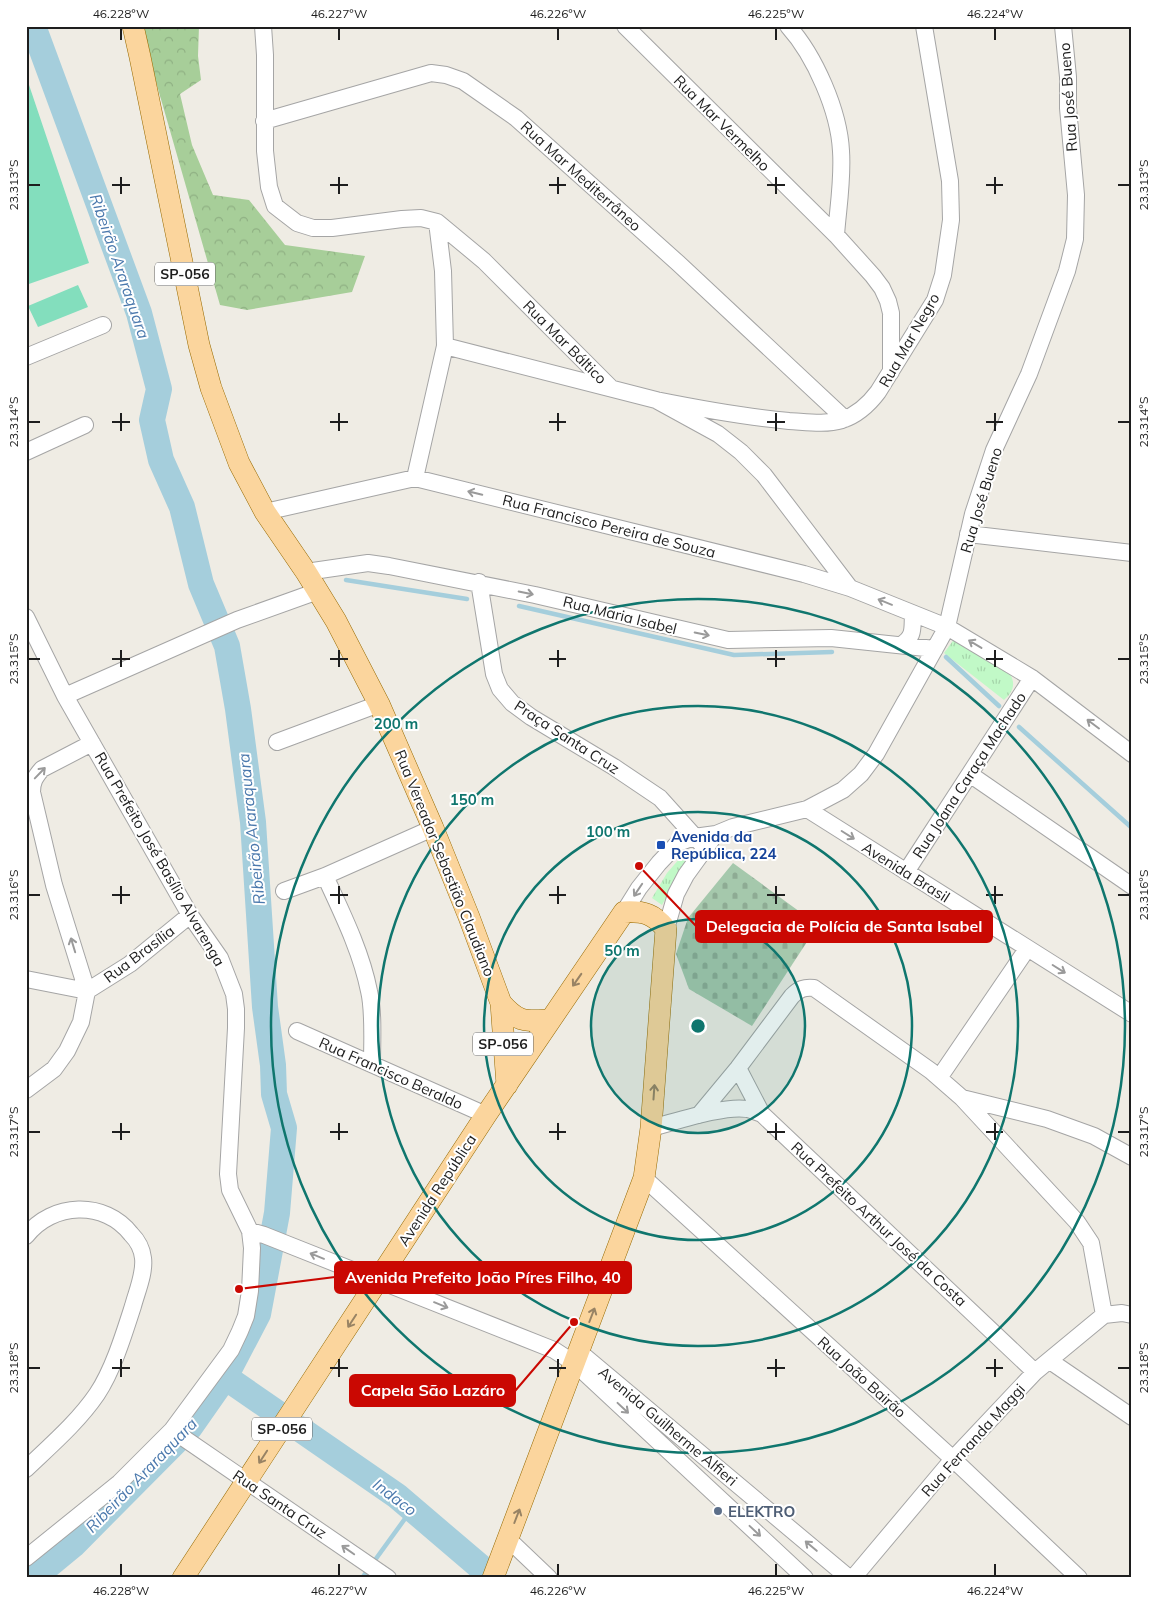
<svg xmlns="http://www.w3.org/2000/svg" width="1158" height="1604" viewBox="0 0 1158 1604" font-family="Mulish,sans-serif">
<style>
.forest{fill:url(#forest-crowns)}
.cemetery{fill:url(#cemetery-stones)}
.park{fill:url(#park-tufts)}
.pitch{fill:#83debd}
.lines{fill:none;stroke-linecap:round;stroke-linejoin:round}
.stream{stroke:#a5cedc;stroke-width:4.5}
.river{stroke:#a5cedc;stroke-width:26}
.minor-casing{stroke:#a5a5a5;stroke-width:18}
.major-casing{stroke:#976a01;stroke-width:22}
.minor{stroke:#fff;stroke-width:16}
.major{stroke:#fbd59d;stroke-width:21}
.oneway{stroke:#9a9a9a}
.oneway2{stroke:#988364}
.ticks{fill:none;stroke:#1e1e1e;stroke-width:2}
.ring{fill:none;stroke:#0f766e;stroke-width:2.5}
.transit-dot{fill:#1a4fb4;stroke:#fff;stroke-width:2}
.service-dot{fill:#5c6f8a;stroke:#fff;stroke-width:2}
.labels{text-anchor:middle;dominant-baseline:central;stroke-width:4;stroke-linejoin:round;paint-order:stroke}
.shield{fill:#fff;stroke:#626262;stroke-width:1}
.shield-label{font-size:14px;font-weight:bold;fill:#1e1e1e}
.street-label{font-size:15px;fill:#1e1e1e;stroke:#fff}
.transit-label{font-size:15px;font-weight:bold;fill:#164399;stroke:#fff;text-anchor:start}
.service-label{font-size:15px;font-weight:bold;fill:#4e5e75;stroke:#fff;text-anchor:start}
.water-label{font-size:16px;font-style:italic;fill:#4b79ad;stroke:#fff}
.centre{fill:#0f766e;stroke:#fff;stroke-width:2.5}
.ring-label{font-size:15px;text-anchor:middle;font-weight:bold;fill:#0f766e;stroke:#fff;stroke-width:4;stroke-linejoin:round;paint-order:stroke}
.leader{fill:none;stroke:#ca0802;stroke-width:2}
.callout-dot{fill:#ca0802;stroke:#fff;stroke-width:2}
.callout{fill:#ca0802;stroke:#ca0802;stroke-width:2}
.callout-label{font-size:16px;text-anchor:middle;font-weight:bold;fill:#fff}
.neatline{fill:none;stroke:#1e1e1e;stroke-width:2}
.ticks-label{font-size:12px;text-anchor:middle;fill:#1e1e1e}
</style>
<defs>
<pattern id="forest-crowns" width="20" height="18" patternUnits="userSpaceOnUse" patternTransform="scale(1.25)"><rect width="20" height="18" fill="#a7ce99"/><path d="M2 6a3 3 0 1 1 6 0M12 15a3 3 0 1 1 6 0" fill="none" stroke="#8fb083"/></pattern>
<pattern id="cemetery-stones" width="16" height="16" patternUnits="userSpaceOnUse" patternTransform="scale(1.25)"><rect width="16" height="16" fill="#a5c8ac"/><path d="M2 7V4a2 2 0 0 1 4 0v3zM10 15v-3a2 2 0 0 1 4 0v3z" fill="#8eab94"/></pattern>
<pattern id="park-tufts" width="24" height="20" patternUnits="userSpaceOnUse" patternTransform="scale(1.25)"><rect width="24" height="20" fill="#c1f9c7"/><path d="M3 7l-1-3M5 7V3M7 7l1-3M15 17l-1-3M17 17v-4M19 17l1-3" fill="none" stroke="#a5d5aa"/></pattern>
</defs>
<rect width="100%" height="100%" fill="#efece4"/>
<path class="forest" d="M140 26H199L198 56 201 80 180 94 192 145 213 195 249 200 285 245 365 256 352 292 247 310 220 305Z"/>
<path class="cemetery" d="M733 863 818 925 752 1026 689 989 676 954 688 918Z"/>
<path class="park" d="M955 638 1010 674C1016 684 1013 692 1004 700L944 653Z
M687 850 686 862 662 905 652 898 667 873Z"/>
<path class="pitch" d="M26 76 89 263 26 285Z
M78 285 88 307 38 327 28 306Z"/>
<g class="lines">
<path class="stream" d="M346 580 467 599
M519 606 734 655 832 652
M946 657 999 706
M1019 727 1132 828
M362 1578 412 1509"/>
<path class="river" d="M225 1377 280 1415
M300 1429 397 1496 485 1571
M33 1578 73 1545 190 1427 225 1377 258 1314 277 1213 284 1128 274 1094 273 1065 265 1007 253 822 238 709 227 646 201 584 182 507 161 460 152 420 159 389 139 313 33 26"/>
<g class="minor-casing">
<path id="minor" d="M263 26 265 55V151L269 187 275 206 297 223 313 228H332L402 219 421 218 437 222 484 261 610 387
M625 26 836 235 873 276 882 288 888 301 891 313V372
M788 26C815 56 839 111 841 151 843 179 838 208 836 235
M264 121 431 73 446 75 463 81 516 118 678 263 845 419
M445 346 656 400 718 434 741 452 764 475 850 588
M26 357 103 325
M656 400C701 409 744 417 789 421 807 422 825 425 842 420 857 415 869 404 878 392L935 300 943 275 951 220 950 181 924 26
M26 452 85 425
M415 478 445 346 443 271 437 222
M265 512 415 478 804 574 850 588 947 627 1032 678 1132 754
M968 534 1132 553
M306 572 368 563 389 566 535 595 728 640 831 638 935 649
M479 582 494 674 500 689 512 703 531 717 614 767 660 798 705 848
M26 617 65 696 190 915 220 958 234 994 236 1009V1028L228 1174 230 1190 250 1231 252 1248 250 1291 246 1316 240 1331 231 1350 172 1430 119 1483 26 1558
M901 645C915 636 912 629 913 614
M65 696 237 620 318 591
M277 742 379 704
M971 775 1132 886
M807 809 1132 1014
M906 872 1032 678
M325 876C342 913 361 951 369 991 374 1012 372 1042 372 1064
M284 891 325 876 433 828
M624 912 639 888 659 863 678 843 694 837 716 834 733 827 807 809 843 790 861 774 876 754 947 627 973 514 994 450 1029 374 1067 271 1075 239 1076 195 1068 108V77L1063 26
M666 929 676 894 686 875 712 839
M26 979 87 991 130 964 190 915
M297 1031 486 1115
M738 1068 762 1114
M939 1078 1027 949
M26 1090 54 1069 67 1051 81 1022 87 991 54 885 32 792C32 782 35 777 42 769L92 743
M962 1098 1047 1119 1094 1136 1132 1157
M699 1115 738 1068 792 996C799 989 804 987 814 988L931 1071 962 1098 1077 1222 1091 1243 1104 1315
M651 1128C675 1122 724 1105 747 1109 752 1110 758 1113 762 1114L1035 1372
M644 1178 953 1459 1079 1578
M250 1231 264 1235 554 1350 574 1363 805 1578
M26 1236C52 1202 105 1200 131 1234 137 1240 142 1249 143 1258 145 1273 137 1291 133 1306 124 1334 113 1370 97 1394 78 1422 50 1446 26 1469
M1104 1315 1122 1313 1132 1315
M578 1351 849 1578
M1050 1361 1132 1417
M172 1430 388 1578
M508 1539 549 1578
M853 1578 953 1459 1035 1372 1104 1315"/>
</g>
<g class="major-casing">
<path id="major" d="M133 26 140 57 199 345 211 388 239 463 265 512 306 572 336 621 379 704 433 828 469 917 501 1003 507 1085
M501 1003C519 1023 524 1021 549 1020
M183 1578 486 1115 624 912C644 911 654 914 666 929L651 1128 644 1178 493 1578"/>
</g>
<use href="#minor" class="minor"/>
<use href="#major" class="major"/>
</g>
<defs><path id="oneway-shaft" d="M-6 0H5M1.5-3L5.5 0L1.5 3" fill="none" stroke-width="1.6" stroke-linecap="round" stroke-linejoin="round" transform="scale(1.25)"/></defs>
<g class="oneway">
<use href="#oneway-shaft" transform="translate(475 493) rotate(-166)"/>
<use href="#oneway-shaft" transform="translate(526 593) rotate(12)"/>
<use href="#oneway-shaft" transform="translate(885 602) rotate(-158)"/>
<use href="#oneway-shaft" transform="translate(702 634) rotate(12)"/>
<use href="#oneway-shaft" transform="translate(975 644) rotate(-149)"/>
<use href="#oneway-shaft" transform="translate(1093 724) rotate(-143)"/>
<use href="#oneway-shaft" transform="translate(40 773) rotate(-46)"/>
<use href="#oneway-shaft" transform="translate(848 835) rotate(32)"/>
<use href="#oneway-shaft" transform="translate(638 890) rotate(124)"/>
<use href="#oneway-shaft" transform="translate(73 945) rotate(-107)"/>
<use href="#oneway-shaft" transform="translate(1059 969) rotate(32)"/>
<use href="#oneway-shaft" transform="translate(317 1256) rotate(-158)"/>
<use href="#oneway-shaft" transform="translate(441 1305) rotate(22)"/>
<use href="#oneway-shaft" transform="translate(623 1408) rotate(43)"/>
<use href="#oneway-shaft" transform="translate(755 1531) rotate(43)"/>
<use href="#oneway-shaft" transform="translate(811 1546) rotate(-140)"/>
<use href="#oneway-shaft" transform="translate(348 1550) rotate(-145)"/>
</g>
<g class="oneway2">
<use href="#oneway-shaft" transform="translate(577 980) rotate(125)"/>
<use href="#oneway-shaft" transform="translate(654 1092) rotate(-86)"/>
<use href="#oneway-shaft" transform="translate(592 1315) rotate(-69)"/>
<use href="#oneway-shaft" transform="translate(352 1321) rotate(123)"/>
<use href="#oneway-shaft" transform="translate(263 1457) rotate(123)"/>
<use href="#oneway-shaft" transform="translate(517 1516) rotate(-69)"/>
</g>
<path class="ticks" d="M121 28V40M339 28V40M558 28V40M776 28V40M995 28V40M121 177V194M339 177V194M558 177V194M776 177V194M995 177V194M28 185H40M112 185H130M330 185H348M549 185H566M767 185H785M986 185H1003M1118 185H1130M121 413V431M339 413V431M558 413V431M776 413V431M995 413V431M28 422H40M112 422H130M330 422H348M549 422H566M767 422H785M986 422H1003M1118 422H1130M121 650V667M339 650V667M558 650V667M776 650V667M995 650V667M28 659H40M112 659H130M330 659H348M549 659H566M767 659H785M986 659H1003M1118 659H1130M121 886V904M339 886V904M558 886V904M776 886V904M995 886V904M28 895H40M112 895H130M330 895H348M549 895H566M767 895H785M986 895H1003M1118 895H1130M121 1123V1140M339 1123V1140M558 1123V1140M776 1123V1140M995 1123V1140M28 1132H40M112 1132H130M330 1132H348M549 1132H566M767 1132H785M986 1132H1003M1118 1132H1130M121 1359V1377M339 1359V1377M558 1359V1377M776 1359V1377M995 1359V1377M28 1368H40M112 1368H130M330 1368H348M549 1368H566M767 1368H785M986 1368H1003M1118 1368H1130M121 1564V1576M339 1564V1576M558 1564V1576M776 1564V1576M995 1564V1576"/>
<circle cx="698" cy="1026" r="107" fill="#0f766e" fill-opacity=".12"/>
<g class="ring">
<circle cx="698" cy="1026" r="107"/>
<circle cx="698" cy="1026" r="214"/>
<circle cx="698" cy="1026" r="320"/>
<circle cx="698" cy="1026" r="427"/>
</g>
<rect class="transit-dot" x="656" y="840" width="10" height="10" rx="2.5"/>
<circle class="service-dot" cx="718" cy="1511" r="5"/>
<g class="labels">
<g class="shield">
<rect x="155" y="262.5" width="60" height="23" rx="4"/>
<rect x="473" y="1032.5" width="60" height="23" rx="4"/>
<rect x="252" y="1417.5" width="60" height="23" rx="4"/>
</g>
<g class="shield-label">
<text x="185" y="274">SP-056</text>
<text x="503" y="1044">SP-056</text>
<text x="282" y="1429">SP-056</text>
</g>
<g class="street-label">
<text transform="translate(1068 97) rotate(-94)">Rua José Bueno</text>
<text transform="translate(722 123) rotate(45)">Rua Mar Vermelho</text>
<text transform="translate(581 176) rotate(42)">Rua Mar Mediterrâneo</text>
<text transform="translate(909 340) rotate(-60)">Rua Mar Negro</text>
<text transform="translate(565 342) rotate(45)">Rua Mar Báltico</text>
<text transform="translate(981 500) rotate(-73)">Rua José Bueno</text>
<text transform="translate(609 526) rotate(14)">Rua Francisco Pereira de Souza</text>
<text transform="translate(620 615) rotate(14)">Rua Maria Isabel</text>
<text transform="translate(567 737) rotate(33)">Praça Santa Cruz</text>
<text transform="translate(969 775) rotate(-57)">Rua Joana Caraça Machado</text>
<text transform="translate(160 859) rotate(60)">Rua Prefeito José Basílio Alvarenga</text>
<text transform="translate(445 863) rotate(68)">Rua Vereador Sebastião Claudiano</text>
<text transform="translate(906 872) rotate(32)">Avenida Brasil</text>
<text transform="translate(139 954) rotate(-37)">Rua Brasília</text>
<text transform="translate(391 1073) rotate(24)">Rua Francisco Beraldo</text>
<text transform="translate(437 1190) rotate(-57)">Avenida República</text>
<text transform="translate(879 1224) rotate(43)">Rua Prefeito Arthur José da Costa</text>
<text transform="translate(862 1377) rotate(42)">Rua João Bairão</text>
<text transform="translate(668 1426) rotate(40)">Avenida Guilherme Alfieri</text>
<text transform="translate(973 1440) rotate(-48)">Rua Fernanda Maggi</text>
<text transform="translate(280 1504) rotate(34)">Rua Santa Cruz</text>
</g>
<g class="transit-label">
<text x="671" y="836">Avenida da<tspan x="671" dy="17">República, 224</tspan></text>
</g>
<g class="service-label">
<text x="728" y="1511">ELEKTRO</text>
</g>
<g class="water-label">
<text transform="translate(120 266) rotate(71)">Ribeirão Araraquara</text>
<text transform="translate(251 829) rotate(-96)">Ribeirão Araraquara</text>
<text transform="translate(141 1475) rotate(-46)">Ribeirão Araraquara</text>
<text transform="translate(395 1497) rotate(37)">Indaco</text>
</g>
</g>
<circle cx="698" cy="1026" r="8" class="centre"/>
<g class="ring-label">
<text x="396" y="729">200 m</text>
<text x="472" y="805">150 m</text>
<text x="608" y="837">100 m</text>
<text x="622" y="956">50 m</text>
</g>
<path class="leader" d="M639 866L696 926M239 1289L335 1277M574 1322L515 1391"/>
<g class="callout-dot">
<circle cx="639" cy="866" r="5"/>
<circle cx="239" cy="1289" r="5"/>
<circle cx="574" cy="1322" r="5"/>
</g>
<g class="callout">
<rect x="696" y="911" width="296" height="31" rx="5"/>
<rect x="335" y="1262" width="296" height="31" rx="5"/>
<rect x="350" y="1375" width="165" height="31" rx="5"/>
</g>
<g class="callout-label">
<text x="844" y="932">Delegacia de Polícia de Santa Isabel</text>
<text x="483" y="1283">Avenida Prefeito João Píres Filho, 40</text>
<text x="433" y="1396">Capela São Lazáro</text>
</g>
<rect width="1158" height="1604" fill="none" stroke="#ffffff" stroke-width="55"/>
<rect x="28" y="28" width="1102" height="1548" class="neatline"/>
<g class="ticks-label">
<text x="121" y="18">46.228°W</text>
<text x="339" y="18">46.227°W</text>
<text x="558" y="18">46.226°W</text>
<text x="776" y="18">46.225°W</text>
<text x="995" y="18">46.224°W</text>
<text transform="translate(14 185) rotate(-90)" y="4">23.313°S</text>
<text transform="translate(1144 185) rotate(-90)" y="4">23.313°S</text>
<text transform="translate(14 422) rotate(-90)" y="4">23.314°S</text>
<text transform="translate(1144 422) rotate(-90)" y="4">23.314°S</text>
<text transform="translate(14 659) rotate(-90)" y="4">23.315°S</text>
<text transform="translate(1144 659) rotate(-90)" y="4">23.315°S</text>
<text transform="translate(14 895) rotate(-90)" y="4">23.316°S</text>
<text transform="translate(1144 895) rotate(-90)" y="4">23.316°S</text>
<text transform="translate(14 1132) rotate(-90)" y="4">23.317°S</text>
<text transform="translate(1144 1132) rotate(-90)" y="4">23.317°S</text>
<text transform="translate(14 1368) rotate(-90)" y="4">23.318°S</text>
<text transform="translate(1144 1368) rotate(-90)" y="4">23.318°S</text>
<text x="121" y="1595">46.228°W</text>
<text x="339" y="1595">46.227°W</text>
<text x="558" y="1595">46.226°W</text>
<text x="776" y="1595">46.225°W</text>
<text x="995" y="1595">46.224°W</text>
</g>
</svg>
